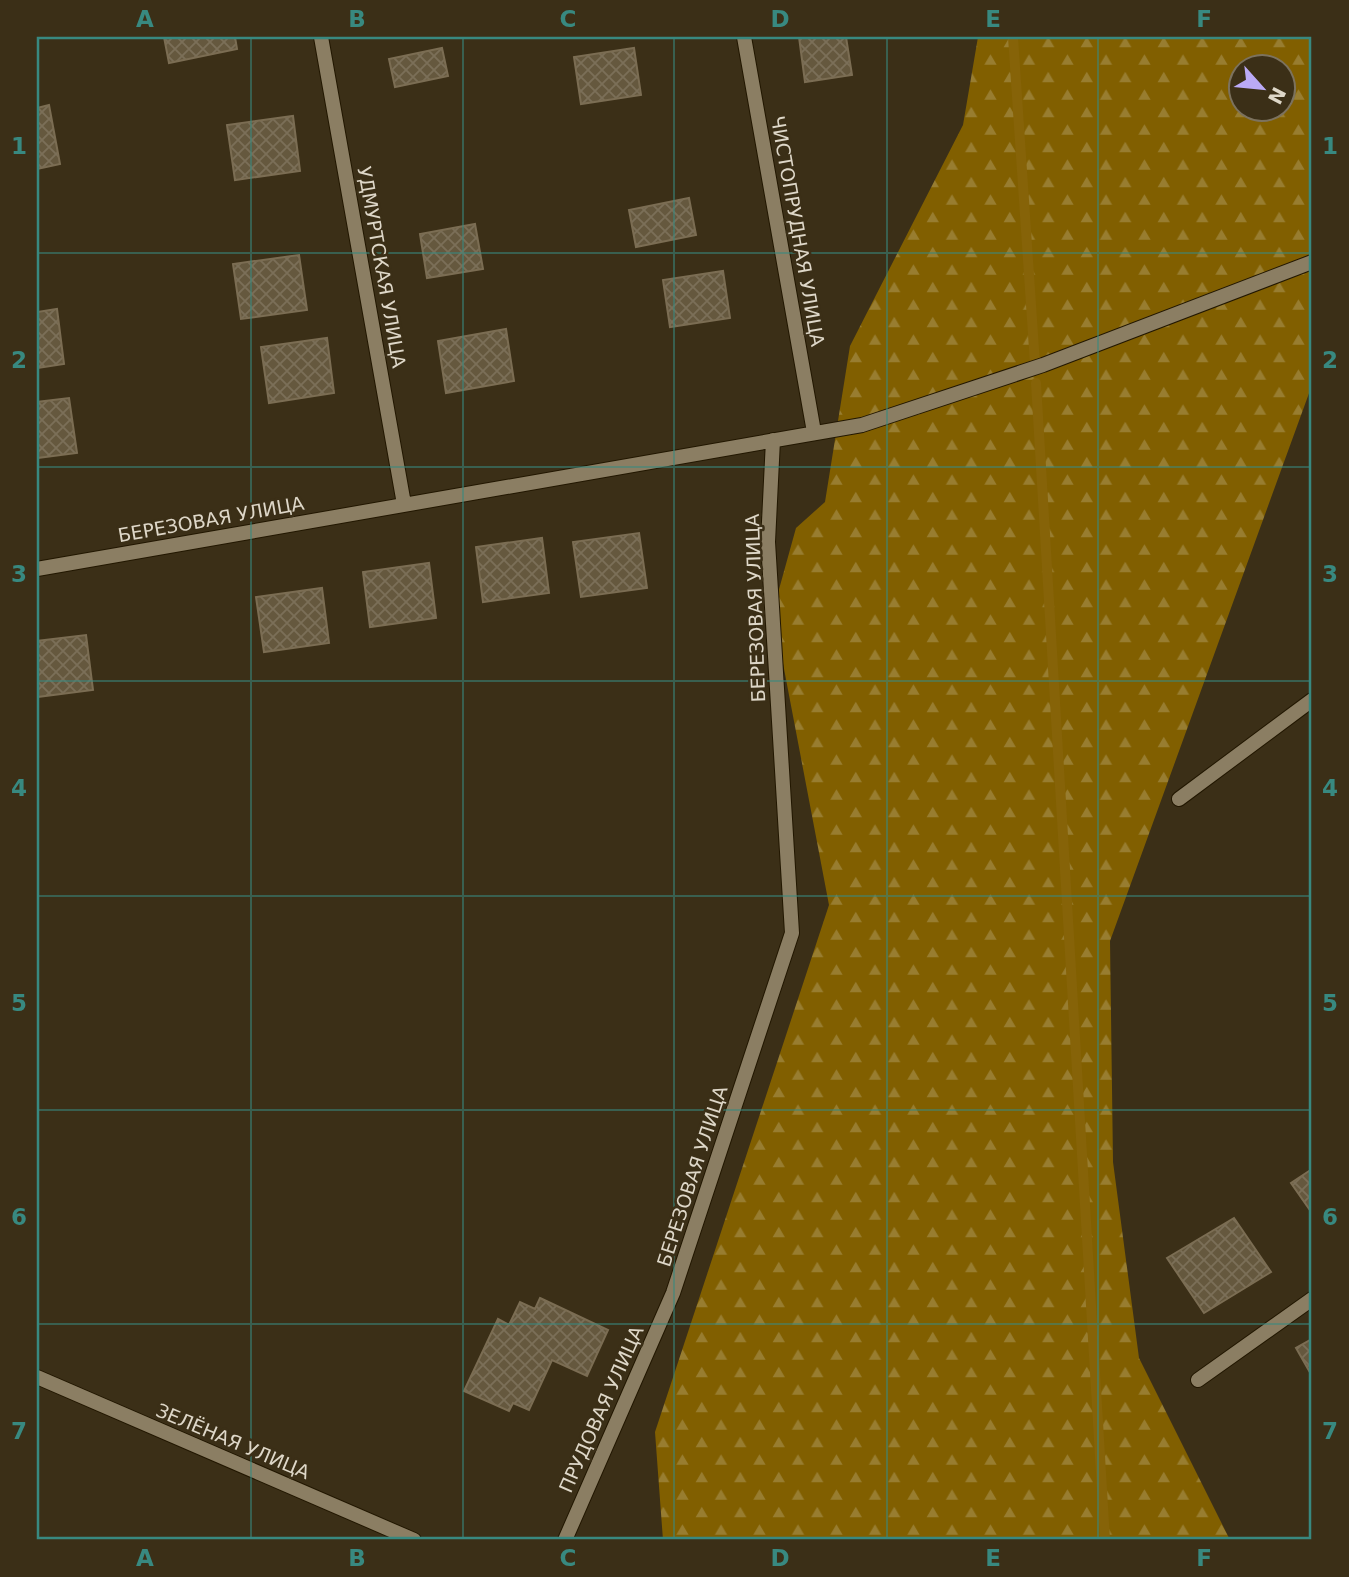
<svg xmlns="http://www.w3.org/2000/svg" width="1349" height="1577" viewBox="0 0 1349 1577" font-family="'DejaVu Sans',sans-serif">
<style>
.forest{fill:url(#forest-firs);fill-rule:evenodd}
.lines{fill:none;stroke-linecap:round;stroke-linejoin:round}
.stream{stroke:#866308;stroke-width:10}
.building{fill:url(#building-cross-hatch);stroke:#7b6d53;stroke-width:2}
.minor-casing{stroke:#221701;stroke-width:16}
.minor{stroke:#8b7e63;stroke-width:14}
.grid{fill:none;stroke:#388980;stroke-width:2;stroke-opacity:0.55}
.labels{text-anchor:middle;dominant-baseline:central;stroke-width:5;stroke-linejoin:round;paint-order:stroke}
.street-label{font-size:19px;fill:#ded7c8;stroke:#3b2f17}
.neatline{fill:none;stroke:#388980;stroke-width:2.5}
.grid-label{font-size:23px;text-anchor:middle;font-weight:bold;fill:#388980}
</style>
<defs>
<pattern id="forest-firs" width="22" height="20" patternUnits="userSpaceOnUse" patternTransform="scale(1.75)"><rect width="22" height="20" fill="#815f00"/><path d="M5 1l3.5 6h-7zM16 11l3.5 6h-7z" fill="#987d30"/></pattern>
<pattern id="building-cross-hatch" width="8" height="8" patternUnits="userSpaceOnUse" patternTransform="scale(1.75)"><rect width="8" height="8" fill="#65583e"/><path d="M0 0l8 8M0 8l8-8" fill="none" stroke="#7b6f58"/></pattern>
</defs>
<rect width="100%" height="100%" fill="#3b2f17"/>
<path class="forest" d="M978 37H1312V385L1110 941 1113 1162 1139 1358 1230 1540H663L655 1432 829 905 773 611 796 528 825 502 850 346 963 125ZM1240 66H1282V108H1240Z"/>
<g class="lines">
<path class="stream" d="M1013 37 1035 364
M1036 383 1105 1540"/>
</g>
<path class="building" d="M164 37H235L237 49 169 63Z
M799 37H846L852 75 805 82Z
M442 48 448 76 395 87 389 59Z
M634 48 641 95 581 104 574 57Z
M49 105 60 164 37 169V108Z
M293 116 300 171 235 180 227 125Z
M689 198 696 235 636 247 629 210Z
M475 224 483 269 427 278 420 234Z
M299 255 307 310 241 319 233 264Z
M723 271 730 318 670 327 663 280Z
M57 309 64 364 37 368V312Z
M506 329 514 381 446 393 438 341Z
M327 338 334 393 269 403 261 347Z
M69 398 77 453 37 458V402Z
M639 533 647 588 581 597 573 542Z
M542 538 549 593 483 602 476 547Z
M429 563 436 618 370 627 363 572Z
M322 588 329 643 264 652 256 597Z
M86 635 93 690 37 697V641Z
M1312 1169V1213L1291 1183Z
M1234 1218 1271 1272 1204 1313 1167 1258Z
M540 1298 608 1330 587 1376 552 1360 529 1410 513 1403 509 1411 464 1391 498 1319 509 1325 520 1302 535 1309Z
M1312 1339V1376L1296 1348Z"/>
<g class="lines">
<g class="minor-casing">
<path id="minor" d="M321 37 404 504
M744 37 814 432
M37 569 862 425 1043 365 1312 262
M1179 799 1312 700
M37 1377 414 1540
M1198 1380 1312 1299
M565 1540 673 1293 792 933 768 542 773 440"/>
</g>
<use href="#minor" class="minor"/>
</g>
<path class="grid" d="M251 37V1540M463 37V1540M674 37V1540M887 37V1540M1098 37V1540M37 253H1312M37 467H1312M37 681H1312M37 896H1312M37 1110H1312M37 1324H1312"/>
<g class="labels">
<g class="street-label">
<text transform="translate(798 231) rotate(80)">ЧИСТОПРУДНАЯ УЛИЦА</text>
<text transform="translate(382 267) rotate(80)">УДМУРТСКАЯ УЛИЦА</text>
<text transform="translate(211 519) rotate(-10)">БЕРЕЗОВАЯ УЛИЦА</text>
<text transform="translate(755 608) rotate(-92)">БЕРЕЗОВАЯ УЛИЦА</text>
<text transform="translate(692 1176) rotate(-72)">БЕРЕЗОВАЯ УЛИЦА</text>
<text transform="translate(601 1409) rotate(-66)">ПРУДОВАЯ УЛИЦА</text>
<text transform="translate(233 1441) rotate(23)">ЗЕЛЁНАЯ УЛИЦА</text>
</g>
</g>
<rect width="1349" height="1577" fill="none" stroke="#3b2f17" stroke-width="77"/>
<g transform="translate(1262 88) rotate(117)"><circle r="33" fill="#3b2f17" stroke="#7c725e" stroke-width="2"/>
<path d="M0-5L12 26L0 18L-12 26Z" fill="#bbaaf6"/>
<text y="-10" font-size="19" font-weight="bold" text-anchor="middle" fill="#ded7c8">N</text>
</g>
<rect x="38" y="38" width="1272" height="1500" class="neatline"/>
<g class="grid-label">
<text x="145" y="27">A</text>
<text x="357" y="27">B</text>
<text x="568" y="27">C</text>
<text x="780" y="27">D</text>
<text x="993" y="27">E</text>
<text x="1204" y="27">F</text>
<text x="19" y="154">1</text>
<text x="1330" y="154">1</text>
<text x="19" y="368">2</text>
<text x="1330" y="368">2</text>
<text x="19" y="582">3</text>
<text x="1330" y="582">3</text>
<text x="19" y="796">4</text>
<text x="1330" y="796">4</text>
<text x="19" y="1011">5</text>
<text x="1330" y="1011">5</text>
<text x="19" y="1225">6</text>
<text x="1330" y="1225">6</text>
<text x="19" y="1439">7</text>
<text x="1330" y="1439">7</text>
<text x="145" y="1566">A</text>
<text x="357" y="1566">B</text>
<text x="568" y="1566">C</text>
<text x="780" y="1566">D</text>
<text x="993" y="1566">E</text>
<text x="1204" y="1566">F</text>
</g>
</svg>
